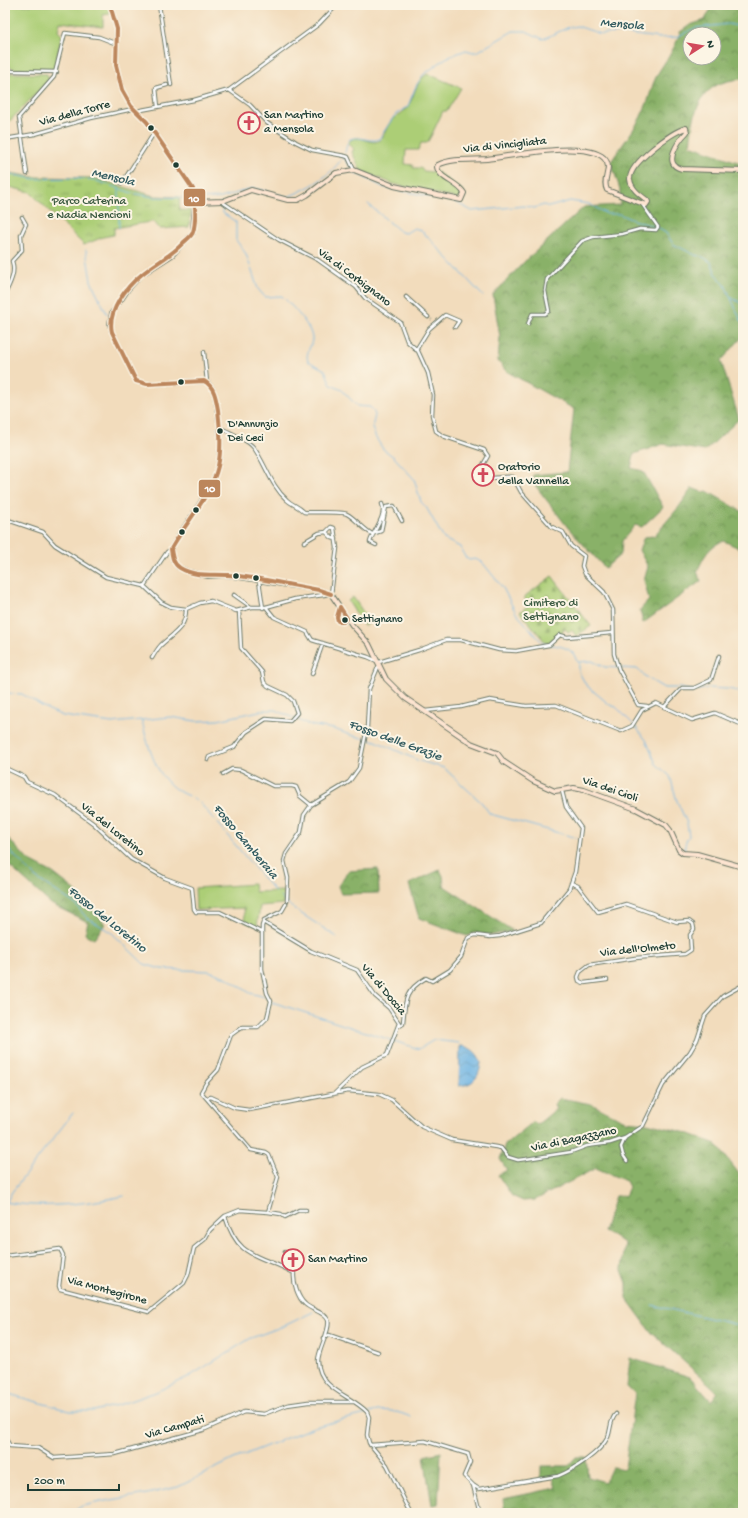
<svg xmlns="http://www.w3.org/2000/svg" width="748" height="1518" viewBox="0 0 748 1518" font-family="'Gochi Hand',sans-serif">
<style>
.forest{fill:url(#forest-crowns);stroke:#54774e;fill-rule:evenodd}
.cemetery{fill:url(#cemetery-stones);stroke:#668655}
.park{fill:url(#park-tufts);stroke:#668655}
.garden{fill:#acce76;stroke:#668655}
.water{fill:url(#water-waves);stroke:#46788c}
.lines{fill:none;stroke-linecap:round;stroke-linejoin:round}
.stream{stroke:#6db4e4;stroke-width:1}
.street-tunnel{stroke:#c8bca1;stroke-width:2.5;stroke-dasharray:2.5 1;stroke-linecap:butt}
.street-casing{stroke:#697564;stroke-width:4.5}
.secondary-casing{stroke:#697564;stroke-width:6}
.street{stroke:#fff;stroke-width:2.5}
.secondary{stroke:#fde4d0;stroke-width:4}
.bus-1-casing{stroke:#fcf5e5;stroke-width:7}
.bus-1{stroke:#bc865b;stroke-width:4}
.bus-dot{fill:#1f3d34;stroke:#fcf5e5;stroke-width:1.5}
.labels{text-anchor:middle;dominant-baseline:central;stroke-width:4;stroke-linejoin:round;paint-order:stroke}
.bus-label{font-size:11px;fill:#1f3d34;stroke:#fcf5e5;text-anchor:start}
.street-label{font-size:12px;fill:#1f3d34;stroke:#fcf5e5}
.poi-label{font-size:12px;fill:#1f3d34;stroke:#fcf5e5;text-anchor:start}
.park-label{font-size:12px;fill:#3b5a41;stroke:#fcf5e5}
.water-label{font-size:13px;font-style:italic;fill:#325b60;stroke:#fcf5e5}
.line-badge{stroke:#fcf5e5;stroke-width:1.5}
.badge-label{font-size:11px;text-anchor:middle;font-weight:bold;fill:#fff}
</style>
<defs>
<pattern id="forest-crowns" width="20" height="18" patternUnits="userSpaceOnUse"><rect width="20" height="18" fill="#89b167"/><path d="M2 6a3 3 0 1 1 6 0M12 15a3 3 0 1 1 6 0" fill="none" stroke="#6f9156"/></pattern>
<pattern id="cemetery-stones" width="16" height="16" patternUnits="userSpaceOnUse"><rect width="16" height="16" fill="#acce76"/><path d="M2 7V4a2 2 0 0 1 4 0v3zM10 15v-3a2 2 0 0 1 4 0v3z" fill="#8ba862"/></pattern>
<pattern id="park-tufts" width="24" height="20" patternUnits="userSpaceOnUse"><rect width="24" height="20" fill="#acce76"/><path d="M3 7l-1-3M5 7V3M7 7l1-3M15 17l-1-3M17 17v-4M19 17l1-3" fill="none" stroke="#8ba862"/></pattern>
<pattern id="water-waves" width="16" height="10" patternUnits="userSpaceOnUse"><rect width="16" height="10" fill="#6db4e4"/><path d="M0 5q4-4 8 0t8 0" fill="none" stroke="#5994ba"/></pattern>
</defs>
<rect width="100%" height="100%" fill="#fcf5e5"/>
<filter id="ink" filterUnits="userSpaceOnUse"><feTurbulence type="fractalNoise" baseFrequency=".025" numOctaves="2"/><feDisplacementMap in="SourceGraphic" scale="8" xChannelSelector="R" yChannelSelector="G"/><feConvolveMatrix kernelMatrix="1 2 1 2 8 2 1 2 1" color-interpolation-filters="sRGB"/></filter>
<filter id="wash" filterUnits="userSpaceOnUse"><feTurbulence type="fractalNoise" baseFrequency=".012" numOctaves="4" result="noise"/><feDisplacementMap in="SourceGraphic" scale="16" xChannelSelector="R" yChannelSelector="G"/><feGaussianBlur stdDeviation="0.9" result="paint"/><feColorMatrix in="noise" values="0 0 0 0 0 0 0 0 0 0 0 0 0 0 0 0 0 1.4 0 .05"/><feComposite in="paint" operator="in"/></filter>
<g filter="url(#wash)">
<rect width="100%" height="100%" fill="#f2dcbc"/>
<path class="forest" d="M715 5H743V79C700 81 694 108 690 145L743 164V336L721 361 739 419 705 451 663 444 634 454 631 468 643 471 663 507 642 527 635 525 622 541 621 554 605 568 569 529 535 485 533 475 567 472 574 409 506 371 498 361 500 337 493 295 524 262 584 207 620 205V189L611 162C622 144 636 129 644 110 650 99 651 86 657 75 665 61 676 48 680 32L690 25 705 20 709 12ZM690 34H714V58H690Z
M692 488 702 492 707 491 743 512V550L724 541C709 545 703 558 697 572L701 581 643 623 640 610 649 600 644 580 648 567 639 550 644 537 654 536 679 507Z
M5 835 28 860 53 873 71 887 90 906 105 924 94 939 85 934 88 922 51 904 5 862Z
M378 869 379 893 341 894 338 886 348 871Z
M440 870 443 876 444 886 513 931 492 935 474 933 467 936 419 918 409 884Z
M560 1098 591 1104 625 1121 647 1123 687 1133 716 1144 740 1175 743 1176V1513H505L503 1499 556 1488 553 1477 541 1478V1466H568L576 1457H586L588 1477 605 1482 612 1467 625 1469 635 1393 627 1387 630 1358 690 1377 711 1401 718 1392 652 1333 627 1299V1283L622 1270 625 1243 604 1232 615 1196H625L629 1187 626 1181 596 1168 535 1200 523 1201 512 1196 498 1175 507 1170 500 1159 505 1145 533 1122 538 1124 556 1109 554 1104Z
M441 1452 438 1504 432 1505 424 1456Z"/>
<path class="cemetery" d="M552 576 591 626 576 636 572 630 568 632 565 629 547 644 520 612 529 605 524 597Z"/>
<path class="park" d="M5 172 33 177 94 178 154 196 180 197 179 210 191 211 189 227 160 229 154 222H150L114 228V235L103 237 84 245 30 192 5 186Z
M353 597 370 622 364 626 348 601Z"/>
<path class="garden" d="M5 5H109L110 14 103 15V27L60 22 58 31 62 35 54 70 15 69 5 65Z
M5 73 47 74 49 80 5 126Z
M428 74 461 88 447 111H443L431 136 427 143H421L418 150H406L405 164 413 165V168H420L424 171 432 172 433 169 462 190 463 193 460 199 394 184 361 171 352 152 354 149 348 143C357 130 370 147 380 140 385 135 386 127 391 121 396 115 405 113 409 105 414 96 417 78 428 74Z
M254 884 255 892 283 891V904L260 906 257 926 245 922 244 908 196 910 195 888Z"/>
<path class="water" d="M460 1046C470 1046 478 1053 481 1062 480 1076 474 1085 459 1086Z"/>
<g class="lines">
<path class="stream" d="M345 153 347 144 350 139C360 135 370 143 379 139L395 115 408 106 416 86 423 75 446 58 466 50 473 52H477L513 31H526L543 39 567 28 577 26 601 34 620 33 659 38 676 37 695 28 704 27 728 24 743 27
M354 172 383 187 453 201 472 211 524 206 534 208 544 205 549 207 570 201 589 204 607 214H619L633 220 656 227 666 233 673 244 695 255 699 256
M5 173 34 179 72 178 94 180 132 193 153 197 192 198
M119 198V189
M199 199 221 198 253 188 288 197C310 187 329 178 343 157L351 167
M221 203 223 213 236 222V240L246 254 258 289 265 297 282 296C291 305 313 327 312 340 311 347 305 354 308 361L325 370 331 385 342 390 357 406 370 407 373 410 375 415 372 428 376 438 383 449 394 457 414 479 421 502 426 507 444 539 460 547 465 557 469 560 475 559 482 562 503 588 516 613 540 640 546 645
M368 204 401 232 406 233 414 228 421 230 483 296
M119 228V201
M86 250 91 281 107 314
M701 256 711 262 716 274 725 285 743 325
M730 297 743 304
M550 645C557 645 566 647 572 652 576 656 575 660 579 663V672L586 685 610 705 616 707 635 726 646 740 656 764 670 776 677 801 687 823 689 836 686 841 684 851
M579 662 592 661 605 667 637 669 647 678 664 688H680L693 691 708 688 728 689 743 692
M5 693 22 694 47 709 63 716 112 723 170 717 196 721 218 720 264 710H276L309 725 334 729 350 735 376 741 417 760 444 768 482 803 490 814 577 838
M142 721C149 750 158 786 189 796
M193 798 196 800
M200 803 276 893
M5 846 36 878 75 904 86 917 112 933 144 964 161 969 209 971 226 977 250 993 269 998
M280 897 294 909 337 937
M272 1002 419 1049 434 1040 459 1043
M7 1201 12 1192 73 1113
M5 1202C45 1209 84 1204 124 1196
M652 1305 743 1326
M5 1307 6 1305
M5 1393 70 1411H94L121 1404 156 1392 190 1376 251 1338 284 1326 313 1312
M5 1403 8 1394
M369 1413C384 1408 397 1411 411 1417
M71 1513 82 1506 105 1501 147 1494 178 1487 234 1459 314 1427 366 1414"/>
</g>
</g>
<g filter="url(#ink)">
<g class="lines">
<path class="street-tunnel" d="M428 317 432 320"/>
<g class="street-casing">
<path id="street" d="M159 5 171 85
M5 68 12 71 57 72
M229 90 250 105 267 123 296 142 312 150 345 156 348 157 354 170
M158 107 156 88 167 85
M136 111 194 100 229 90 319 24 337 5
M256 119 258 115
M5 139 35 134 91 118 133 109
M27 174 19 117 54 77 65 33 99 37 117 44
M122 183 154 133
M221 201 279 240 318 260 356 287 365 298 400 322 407 341 418 351 428 373 433 395 432 415 436 431 443 436 484 450 488 456 480 470V477C486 480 504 476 513 477L521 492 552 527 563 532 571 546 584 556 582 566 585 574 604 592 613 610 614 654 619 670 638 705 647 706
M5 294C10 283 16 273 12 261L22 250 21 235 26 224 22 217
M406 297 428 317
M528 324 532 314H545L549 311 545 291 547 279 582 241 593 237 622 234 640 229 656 230 658 227 642 204
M416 350 429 329 445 315 459 321 455 327
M204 352 207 382
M220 428C228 431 249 441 254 448 266 465 271 486 287 500 292 505 297 505 304 512 313 513 342 511 347 514 356 519 362 528 372 534
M5 519 43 532 55 545 106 577 144 586 161 602 171 607 186 609 200 603 211 601 236 611 252 607H266L295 599 331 594 337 548 334 528 331 527 326 532 319 533 304 542
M326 532 332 538 336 539
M372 534 381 531 386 507 394 506 402 521
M376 545 370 542C373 531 387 516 382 504
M259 581 263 608
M144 586 167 552 171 549
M234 595 251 607
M339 606 337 617 338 621 343 622 347 618
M266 607 274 617 307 632 312 640 368 657 379 662 419 650 446 640H461L499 650 516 651 549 645 560 635 567 637 612 633
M152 658C155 653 158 648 161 645 174 633 186 628 186 609
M312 674 323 643
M664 707 682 688H694L711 680 719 656
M425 711 461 707 490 700 526 706 556 705 621 731 632 726 642 710 656 703 692 720 715 713 743 725
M208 760 209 757 234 747 246 732 266 719 290 721 297 713 293 701 287 695 268 686 264 682 262 672 241 648 239 611
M5 768 24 777 27 782 55 795 94 824 131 859 165 878 192 888 194 909 196 912H220L261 932
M223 774 232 769 241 770 273 786H292L296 787 300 796 311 805
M571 883 578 886 598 912 626 904 677 922 689 921 693 924 694 929 690 935 691 950 685 954 635 958 589 965 580 972 578 977 579 981 584 983 607 980
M287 901 288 878 284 861 286 854 301 832 304 815 311 805 349 782 359 768 367 728 369 689 378 667
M263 922 311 951 357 970 375 996 389 1008 399 1023 387 1055 362 1067 334 1094
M400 1025 403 1023C405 1000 405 990 426 978L432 981 450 970 461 957 468 938 475 935 490 937 500 936 541 923 569 889 575 872 581 828 566 807 562 791
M207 1098 211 1097 235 1108 249 1110 348 1091 379 1094 392 1100 422 1127 452 1140 496 1147 501 1148 508 1157 518 1160 526 1159 571 1152 587 1146 610 1143 625 1138 643 1126 663 1085 690 1052 697 1040 705 1016 723 996 743 985
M625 1138 621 1147 623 1155 627 1161
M268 1212 278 1177 269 1155 266 1153 251 1150 201 1092 206 1083 218 1070 231 1035 242 1027H258L267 1018 271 1001 267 993 262 969V926L264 920 282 911 286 904
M225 1216C238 1260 260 1254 294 1273 293 1283 298 1298 305 1304 311 1310 325 1312 328 1320 331 1329 318 1350 318 1361 319 1390 351 1395 367 1412L369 1417 367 1435 369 1443 387 1465 411 1513
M285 1252 287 1255
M5 1256 60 1249 63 1255 59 1286 60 1289 149 1312 184 1283 188 1275 194 1248 205 1239 210 1230 225 1216 240 1210 268 1212 281 1214 285 1217 299 1210H306
M324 1338 329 1335 378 1352
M5 1438 10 1446 38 1448 54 1458 115 1454 203 1430 244 1412 264 1414 287 1405 308 1402H354
M370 1445 425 1441 468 1454 470 1462 464 1476 473 1485 480 1513
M473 1485 479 1489 558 1476C573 1470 600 1453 608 1437 611 1430 610 1419 616 1414"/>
</g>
<g class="secondary-casing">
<path id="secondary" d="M110 5 117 29 116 65 122 90 131 106 147 122 193 189 195 202 193 233 172 255 141 275 128 289 112 313 110 324 112 332 136 381 147 384 204 381C214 385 216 398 217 407 220 426 222 447 218 466 212 492 184 524 171 549L173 560 178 567 189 572 208 576 227 575 319 590 331 594 352 625 369 644 386 679 405 698 471 743 497 753 504 762 533 781 555 791 574 788 584 790 636 809 666 825 670 830 679 850 683 853 697 854 743 867
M195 202 223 201 251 190 288 200H298L307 195 336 173 354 170 394 186 461 200 464 193C458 182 439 179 437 167L438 165C452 158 471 160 487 159 513 156 584 140 604 158 614 168 601 179 607 190L646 205 648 202 647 200C640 195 631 189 630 179 629 164 671 132 686 128L687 132C679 140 661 165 682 169L743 171"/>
</g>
<use href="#street" class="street"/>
<use href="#secondary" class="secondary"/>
<g class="bus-1-casing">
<path id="bus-1" d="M110 5 117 29 116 65 122 90 131 106 147 122 193 189C195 202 197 219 193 232 192 236 186 240 183 243 170 257 155 263 141 275 126 287 107 312 112 332L136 381 147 384 204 381C215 387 216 399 218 410 220 428 222 448 218 466 211 496 186 522 171 549 172 556 173 564 180 568 195 577 211 574 228 575 258 577 289 585 319 590L331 594
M340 607 347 618 343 622 338 621 337 617Z"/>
</g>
<use href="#bus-1" class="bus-1"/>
</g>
</g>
<defs>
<g id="church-ring" transform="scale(1.15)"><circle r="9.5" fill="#fcf5e5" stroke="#d1495b" stroke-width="1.5"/><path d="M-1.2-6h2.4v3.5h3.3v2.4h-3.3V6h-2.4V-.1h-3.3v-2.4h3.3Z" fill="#d1495b"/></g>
</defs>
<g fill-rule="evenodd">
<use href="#church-ring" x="249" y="123"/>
<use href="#church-ring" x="483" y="475"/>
<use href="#church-ring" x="293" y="1260"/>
</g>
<g class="bus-dot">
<circle cx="151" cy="128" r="3.5"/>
<circle cx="176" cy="165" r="3.5"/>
<circle cx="181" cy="382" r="3.5"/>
<circle cx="220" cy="431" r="3.5"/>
<circle cx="196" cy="510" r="3.5"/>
<circle cx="182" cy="532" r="3.5"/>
<circle cx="236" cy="576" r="3.5"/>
<circle cx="256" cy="578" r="3.5"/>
<circle cx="345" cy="620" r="3.5"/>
</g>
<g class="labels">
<g class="bus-label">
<text x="228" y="425">D'Annunzio<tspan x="228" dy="14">Dei Ceci</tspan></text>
<text x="352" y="620">Settignano</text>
</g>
<g class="street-label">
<text transform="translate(75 114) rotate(-15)">Via della Torre</text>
<text transform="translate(505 146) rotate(-6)">Via di Vincigliata</text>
<text transform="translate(354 278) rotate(37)">Via di Corbignano</text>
<text transform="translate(610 790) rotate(19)">Via dei Cioli</text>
<text transform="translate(112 830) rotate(39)">Via del Loretino</text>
<text transform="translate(638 950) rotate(-6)">Via dell'Olmeto</text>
<text transform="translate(383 990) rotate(50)">Via di Doccia</text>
<text transform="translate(574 1140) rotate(-12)">Via di Bagazzano</text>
<text transform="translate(107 1291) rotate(15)">Via Montegirone</text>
<text transform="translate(175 1428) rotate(-16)">Via Campati</text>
</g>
<g class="poi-label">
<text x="264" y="116">San Martino<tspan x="264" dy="14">a Mensola</tspan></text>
<text x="498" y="468">Oratorio<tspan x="498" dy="14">della Vannella</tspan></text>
<text x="308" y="1260">San Martino</text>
</g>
<g class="park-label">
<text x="89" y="202">Parco Caterina<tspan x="89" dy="14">e Nadia Nencioni</tspan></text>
<text x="551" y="604">Cimitero di<tspan x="551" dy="14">Settignano</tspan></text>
</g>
<g class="water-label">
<text transform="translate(622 25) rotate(5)">Mensola</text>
<text transform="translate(113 178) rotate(13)">Mensola</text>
<text transform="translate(395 741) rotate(20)">Fosso delle Grazie</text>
<text transform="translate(245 842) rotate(50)">Fosso Gamberaia</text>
<text transform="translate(107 920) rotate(39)">Fosso del Loretino</text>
</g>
</g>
<g class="line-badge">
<rect x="183" y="188" width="23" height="19" rx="4" fill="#bc865b"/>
<rect x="198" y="479" width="23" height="19" rx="4" fill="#bc865b"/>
</g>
<g class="badge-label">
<text x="194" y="202">10</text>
<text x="210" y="492">10</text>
</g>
<rect width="748" height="1518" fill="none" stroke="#fcf5e5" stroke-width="20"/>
<g transform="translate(702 46) rotate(78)"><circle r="19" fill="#fcf5e5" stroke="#a4ab9e"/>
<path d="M0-3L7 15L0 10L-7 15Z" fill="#d1495b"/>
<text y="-6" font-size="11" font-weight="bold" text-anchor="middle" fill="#1f3d34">N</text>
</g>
<path d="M28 1484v6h91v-6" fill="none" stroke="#1f3d34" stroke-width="2"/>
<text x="34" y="1484" font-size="12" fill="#1f3d34" stroke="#fcf5e5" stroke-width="3" paint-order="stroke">200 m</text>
</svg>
